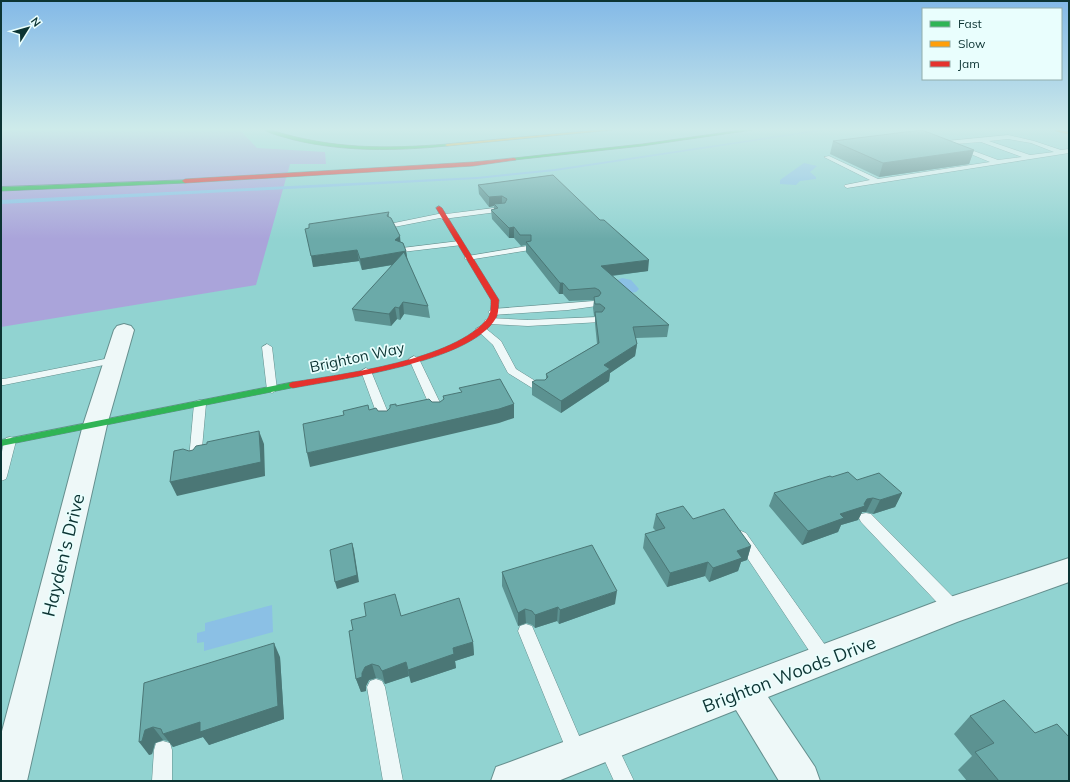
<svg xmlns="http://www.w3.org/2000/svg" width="1070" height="782" viewBox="0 0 1070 782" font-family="Mulish,sans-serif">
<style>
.forest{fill:#aaa4da}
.water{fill:#8bc0e5}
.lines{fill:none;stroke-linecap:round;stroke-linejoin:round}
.stream{fill:#8bc0e5;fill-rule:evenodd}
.lane-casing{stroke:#658f8e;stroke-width:1}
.street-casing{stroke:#658f8e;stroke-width:2}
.fast-casing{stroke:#658f8e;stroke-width:1}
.slow-casing{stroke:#658f8e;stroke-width:1}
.jam-casing{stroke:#658f8e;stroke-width:1}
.lane{fill:#eef8f8;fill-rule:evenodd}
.street{fill:#eef8f8;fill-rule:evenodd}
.fast{fill:#30b455;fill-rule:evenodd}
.slow{fill:#ff9f0a;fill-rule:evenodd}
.jam{fill:#e5322d;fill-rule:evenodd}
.wall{fill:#5c9291}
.shaded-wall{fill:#4b7776}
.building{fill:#6baaa9;stroke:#4b7776}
.labels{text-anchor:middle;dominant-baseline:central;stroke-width:3.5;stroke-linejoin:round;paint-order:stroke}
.street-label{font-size:15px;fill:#0c3433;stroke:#e9fefd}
.near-street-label{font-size:18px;fill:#0c3433;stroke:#e9fefd}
</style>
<rect width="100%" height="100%" fill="#91d3d1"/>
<path class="forest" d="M1 130H240L257 148 325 152 326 164H290L256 285 1 327Z"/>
<path class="water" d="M804 163 817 166 810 172 816 177V179L800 181 796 185 780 184V180Z
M622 278 631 280 639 289 636 292 630 293 617 282 618 280Z
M272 605 273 632 204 651V642L197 643V633L205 631V623Z"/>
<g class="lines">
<path class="stream" d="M817 130H826L555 171 477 179 1 204V200L477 177 555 169Z"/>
<g class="lane-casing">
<path id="lane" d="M1008 135 1034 141 1061 150 1069 149V153L847 188 844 186 845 185 870 180 824 157 829 156 878 179 990 162 944 143 947 141ZM1008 139 1031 143 1054 152 1030 155 989 141ZM981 142 1022 157 998 160 955 144Z
M502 207 506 209 505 211 443 219 440 218 394 227 390 225 394 223 443 213 446 214Z
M459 241H462V245L402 252 398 250 402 248Z
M527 246H530V250L468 260 464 258 468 256Z
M594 301 597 302 599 304 597 306 568 310 493 315 488 312 493 309Z
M598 317 603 320 601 322 528 326 489 324 484 321 489 318 528 320Z
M481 326 484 327 501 341 516 369 545 387 546 389 545 391H537L508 373 493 345 476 329Z
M267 344 272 347 277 390 272 393 267 390 262 347Z
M414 356 419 359 444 411 442 414H434L432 411 409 359Z
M115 357 119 358 120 360 119 362 4 385H1V379H4Z
M366 368 371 371 391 420 389 423H381L379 420 361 371Z
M200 400 204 401 206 404 201 459 199 462 195 463 191 462 189 459 194 404 196 401Z
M10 437 14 438 16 441 7 476 6 479 1 481C1 467 0 450 6 438Z
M866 513 871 514 960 604 962 609 960 614 954 616 948 614 861 522 859 518 861 514Z
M741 531 746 533 830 652 832 658 830 664 824 666 818 664 736 541 734 537 736 533Z
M526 624 532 626 586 752 584 759 577 761 570 759 518 631 520 626Z
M376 679 382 681 385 687 403 781H383L367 687 370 681Z
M607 737 614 739 634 781H614L598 746 600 739Z
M163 741 170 743 172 750V781H152L154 750 156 743Z"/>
</g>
<g class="street-casing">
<path id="street" d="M124 324 131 326 134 330 107 425 27 781H1V735L83 425 114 330 117 326Z
M1069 558V582L957 622 768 697 815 767 820 781H779L736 710 558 781H491L496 767 510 762 938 601Z"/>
</g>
<g class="fast-casing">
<path id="fast" d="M265 130H271C331 149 385 149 447 144L449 145 447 146C395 151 345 152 294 140 285 137 272 135 265 130Z
M742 130H752L642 146 514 160 512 159 514 158 642 144Z
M187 180 188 181 185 183 1 191V187Z
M293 382 296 383 297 385 296 387 1 446V440Z"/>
</g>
<g class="slow-casing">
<path id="slow" d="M598 130H612L447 146 445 145 447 144Z
M1056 130 1069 132V134L1056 131Z"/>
</g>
<g class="jam-casing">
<path id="jam" d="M514 158 516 159V160L473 166 185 183 182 181 185 179 473 162Z
M439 206 442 208 499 300C498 306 499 313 496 318 471 362 341 379 293 388L290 387 289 385 290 383 293 382C344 374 455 360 488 318 491 313 491 306 491 300L436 208Z"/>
</g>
<use href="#lane" class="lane"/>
<use href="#street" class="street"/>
<use href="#fast" class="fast"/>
<use href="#slow" class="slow"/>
<use href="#jam" class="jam"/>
</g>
<path class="wall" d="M833 141 974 150 969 164 879 177 830 154Z
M553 175 648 271 612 276 669 325 667 337 636 338 637 344 635 356 610 373 609 381 561 413 532 395V382L545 380 546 379V374L597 344 595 324V316H594L593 308 594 300 569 301 563 294H559L526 252V245L521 246 514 238H509L492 219 491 210 494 209V206L489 207 479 194 478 185Z
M389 212V217L400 242 406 251 407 259 428 306 430 318 404 314 400 320 397 319 391 326 355 321 352 309 393 265 362 270 359 261 313 267Z
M832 477 857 480 902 493 895 507 873 514 866 512H862L858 520 841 525 838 532 802 545 769 506 774 493Z
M656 514 693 519 751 546 747 560 741 562 738 571 709 582 705 576 667 587 643 548 645 534 656 531 653 528Z
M502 572 615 604 559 624 557 621 535 628 532 625 526 623 518 626 502 586Z
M401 616 473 642 474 655 455 661 456 668 411 683 409 676 385 684 382 680 376 678 369 680 366 686V691L361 692 356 679Z
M280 657 284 719 209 745 203 737 173 747 168 741 163 740 155 743 152 754 149 755 144 683Z
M970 716 1035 733 1069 781H967L958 770 972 756 954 734Z"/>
<path class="shaded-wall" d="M974 150 969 164 879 177 883 163Z
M502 196V206L494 204V206L489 207V197Z
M514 227V238H509V228Z
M400 236 401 247 395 240Z
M357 250 359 261 313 267 311 256Z
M406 251 408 262 362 270 360 259Z
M649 260 648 271 600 277 601 266Z
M560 283H563V294H559Z
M403 302 404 314 400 320 399 308Z
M395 307 397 319 391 326 389 314Z
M637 344 635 356 610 373 609 381 561 413V401L604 365Z
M514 404V418L499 423 310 467 307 453Z
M259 431 264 444 265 476 177 496 170 482Z
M902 493 895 507 873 514 880 500Z
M873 498 866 512H862L858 520 841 525 838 532 802 545 808 531 840 514 864 504 867 499Z
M352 543 354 550 359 582 337 589 335 582Z
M751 546 747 560 741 562 738 571 709 582 713 568 737 551Z
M708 562 705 576 667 587 670 573Z
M617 591 615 604 559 624 560 610Z
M558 607 557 621 535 628V615Z
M525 609 526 623 518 626V613Z
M473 642 474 655 455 661 456 668 411 683 408 670 453 648Z
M274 643 280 657 284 719 209 745 203 737 173 747 163 734 200 722Z
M406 662 409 676 385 684 382 671Z
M372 664 376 678 369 680 366 686V691L361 692 356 679 362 673 365 667Z
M153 727 163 740 155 743 152 754 149 755 139 742 145 730Z"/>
<path class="building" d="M922 130 974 150 883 163 833 141Z
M553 175 600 220H604L649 260 601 266 669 325 633 327 637 344 604 365 610 369 561 401 532 382 536 380H545L548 377 546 374 599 343 595 312H602L605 308 600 304H595L594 297 599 296 601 293 599 290 595 288 569 290 563 283H560L526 242 531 241V235H520L514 227 509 228 491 210 498 208 494 204 505 203 507 199 502 196 489 197 478 185Z
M389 212 387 216 391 218 400 236 395 240 403 243 406 251 360 259 357 250 311 256 305 229 309 228V224Z
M404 252 428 306 403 302 399 308 395 307 389 314 352 309Z
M500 379 514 404 499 409 307 453 303 424 344 415 343 411 368 405 369 410 376 408 378 411H387L390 408V405L396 404V406L429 399 432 402H440L444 399 443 396 462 392 459 388Z
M259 431 261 462 170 482 174 451 183 449 189 451 193 450 196 446 207 444V442Z
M848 472 857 480 879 473 902 493 880 500 873 498 867 499 864 504 865 506 840 514 844 518 808 531 774 493 830 476 832 477Z
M683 506 693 519 724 509 751 546 737 551 742 558 713 568 708 562 670 573 645 534 665 528 656 514Z
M352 543 357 575 335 582 330 550Z
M592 545 617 591 560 610 558 607 535 615 532 611 525 609 518 613 502 572Z
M395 594 401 616 459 598 473 642 453 648 454 654 408 670 406 662 382 671 379 666 372 664 365 667 362 673V677L356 679 349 631 353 630 351 620 366 616 364 603Z
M274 643 278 706 200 732V722L163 734 161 729 153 727 145 730 142 741 139 742 144 683Z
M1004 700 1035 733 1057 724 1069 737V781H999L975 752 994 743 970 716Z"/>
<linearGradient id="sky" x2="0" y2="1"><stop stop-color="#83b9e7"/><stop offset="0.54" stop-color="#ceebea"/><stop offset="1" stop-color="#ceebea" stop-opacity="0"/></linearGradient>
<rect width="1070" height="239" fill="url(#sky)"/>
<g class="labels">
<g class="street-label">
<text transform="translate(357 357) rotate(-12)">Brighton Way</text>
</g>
<g class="near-street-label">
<text transform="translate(63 555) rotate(-76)">Hayden's Drive</text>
<text transform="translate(789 674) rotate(-21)">Brighton Woods Drive</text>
</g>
</g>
<rect width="1070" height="782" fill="none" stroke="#0c3433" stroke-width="4"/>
<rect x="922" y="8" width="140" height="72" fill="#e9fefd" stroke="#91adac"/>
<rect x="930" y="21" width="20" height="6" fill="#30b455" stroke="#91adac"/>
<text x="958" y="28" font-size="12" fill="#0c3433">Fast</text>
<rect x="930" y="41" width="20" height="6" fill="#ff9f0a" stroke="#91adac"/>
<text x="958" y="48" font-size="12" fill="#0c3433">Slow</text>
<rect x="930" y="61" width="20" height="6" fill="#e5322d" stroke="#91adac"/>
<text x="958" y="68" font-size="12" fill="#0c3433">Jam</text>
<g transform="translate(28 28) rotate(53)" stroke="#e9fefd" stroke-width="3" paint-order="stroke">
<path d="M0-3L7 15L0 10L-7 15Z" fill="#0c3433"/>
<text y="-6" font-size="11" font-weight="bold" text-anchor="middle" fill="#0c3433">N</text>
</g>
</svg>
